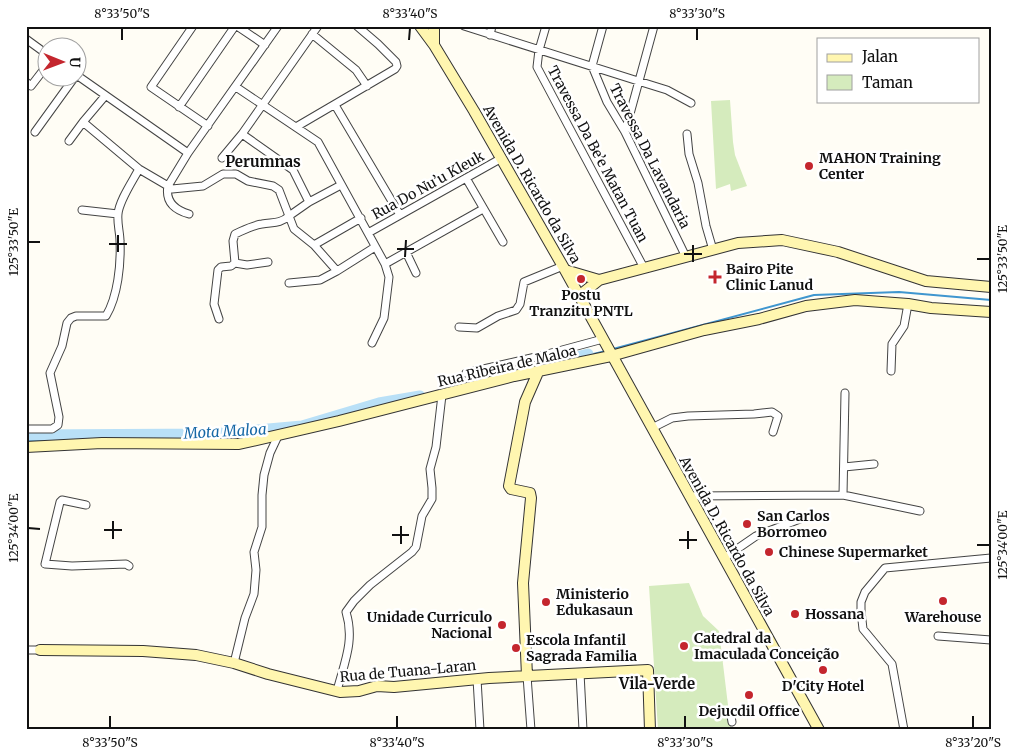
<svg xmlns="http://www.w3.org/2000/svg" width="1017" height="756" viewBox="0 0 1017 756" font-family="Merriweather,serif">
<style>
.green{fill:#d5ebbd}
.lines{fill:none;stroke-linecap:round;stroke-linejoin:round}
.stream{stroke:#3f96cf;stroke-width:2}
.river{stroke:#b9e0f7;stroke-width:11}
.street-casing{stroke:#444;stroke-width:9}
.secondary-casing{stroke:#333;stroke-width:12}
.street{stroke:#fff;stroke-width:7}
.secondary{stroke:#fff6b0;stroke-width:10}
.ticks{fill:none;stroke:#111;stroke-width:2}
.poi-dot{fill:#c4262e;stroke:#fff;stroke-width:2}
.labels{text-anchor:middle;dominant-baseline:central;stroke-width:5;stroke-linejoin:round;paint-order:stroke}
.street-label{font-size:14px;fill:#111;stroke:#fff}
.poi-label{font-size:14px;font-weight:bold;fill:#111;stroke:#fff;text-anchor:start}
.neighbourhood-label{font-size:15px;font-weight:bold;fill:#111;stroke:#fff}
.water-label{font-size:15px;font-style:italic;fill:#1768a6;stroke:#fff}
.neatline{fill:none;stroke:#111;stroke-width:2}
.ticks-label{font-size:12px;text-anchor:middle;fill:#111}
</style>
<rect width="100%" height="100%" fill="#fffdf5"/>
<path class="green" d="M730 100 733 142 735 155 747 186 731 191 730 184 716 189 711 101Z
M689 583 703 616 719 631 731 730H658L649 586Z"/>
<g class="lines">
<path class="stream" d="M613 349 814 295 899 292 991 300
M581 357 606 351
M131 438 259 434
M26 441H54"/>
<path class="river" d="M546 365 588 354
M26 435 213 434 302 426 379 403 420 396"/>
<g class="street-casing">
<path id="street" d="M193 26 151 87 208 126
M237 26 265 45
M318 26 242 134 293 170 309 202 341 185
M464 26 638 81 667 90 691 103
M546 26 539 50 537 67 644 268
M603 26 592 66 607 102 625 132 686 257
M312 34 356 70 367 86
M490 35 492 26
M26 39 48 55
M78 76 188 153
M26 82 31 86 48 64
M236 87 318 142 385 264 389 277 384 318 372 343
M105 96 83 122 139 169 168 186 188 153 278 26
M335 105 400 215
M179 107 235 26
M296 127 395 69 397 66 396 62 378 44 357 26
M35 132 74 78
M625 132 654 26
M687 134 689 154 698 183 706 226 713 250
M69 141 83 122
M222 158 242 134
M466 178 503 242
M168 186 172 189 203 186 223 174H236L248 181 273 186 279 190 289 216C280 224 273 222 262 224 253 225 244 230 235 234L233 241 235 263 247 265 268 262
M168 186C165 202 175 210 189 214
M309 202 289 216 294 229 314 245 337 271 375 247
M82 210 118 214
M368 233 500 159
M314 245 361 218
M406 252 416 273
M385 264 483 209
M289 283 320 280 337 271
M219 319 214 304 218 270 221 267 231 266 235 263
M459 327 477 328 498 316 516 310 520 304 524 282 563 266
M891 371 892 344 904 326 908 304
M466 373 540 356 603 339
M652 428 672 418 688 416 754 414 772 412 778 416 773 432
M26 429H52L58 425 59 417 50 373 62 346 67 323 71 318 76 316H106C118 296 121 264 120 241 120 233 117 223 118 214 119 201 132 182 139 169
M844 467 874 464
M843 495 845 393
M690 496 843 495 920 511
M86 505 62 500 60 502 45 564 72 566 126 564 129 566
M724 558 756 536 805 517
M938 636 991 640
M26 650H40
M234 663 245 618 254 594 256 570 254 552 262 527V495L264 475 270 453 278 436
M580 673 583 730
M527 676 531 730
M477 679 480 730
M337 691C344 663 355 641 346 612L354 601 370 585 412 552 416 547 422 516 432 499V488L430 469 436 447 442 395
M731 716 732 722
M904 730 892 664 863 629 861 611V602L865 592 885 568 991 558"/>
</g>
<g class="secondary-casing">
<path id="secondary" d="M420 26 434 45 474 111 565 270 819 730
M434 45V26
M565 270 599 280 738 243 782 240 838 252 926 281 991 287
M579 296 599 280
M26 447 102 443 239 444 339 421 514 376 611 356 704 330 759 319 806 306 855 300 908 304 931 308 991 312
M40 650 143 651 196 655 234 663 268 674 340 692 359 691 377 686 394 687 489 678 648 670 650 730
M527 676 523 583 531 498 530 493 511 489 509 486 525 402 539 370"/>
</g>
<use href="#street" class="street"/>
<use href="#secondary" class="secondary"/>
</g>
<path class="ticks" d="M122 40V28M409 40 410 28M697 40V28M28 242H40M109 244H127M397 249H414M118 252V235M684 254H702M405 257 406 240M977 259H990M693 262V245M28 528 40 529M104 530H122M392 535H409M113 539V521M679 540H697M401 544V526M977 545H990M688 549V531M110 728V716M397 728V716M685 728V716M973 728V716"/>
<g class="poi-dot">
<circle cx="809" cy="166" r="5"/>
<path d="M712.5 269.5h5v5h5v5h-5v5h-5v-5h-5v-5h5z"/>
<circle cx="581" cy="279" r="5"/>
<circle cx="747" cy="524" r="5"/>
<circle cx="769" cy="552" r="5"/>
<circle cx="943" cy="601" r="5"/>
<circle cx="546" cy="602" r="5"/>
<circle cx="795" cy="614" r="5"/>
<circle cx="502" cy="625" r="5"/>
<circle cx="684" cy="646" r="5"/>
<circle cx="516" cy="648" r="5"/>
<circle cx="823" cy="670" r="5"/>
<circle cx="749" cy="695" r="5"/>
</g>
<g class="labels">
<g class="street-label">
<text transform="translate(598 154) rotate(62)">Travessa Da Be’e Matan Tuan</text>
<text transform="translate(650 156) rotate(63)">Travessa Da Lavandaria</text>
<text transform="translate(532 184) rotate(60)">Avenida D. Ricardo da Silva</text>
<text transform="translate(428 185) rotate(-29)">Rua Do Nu’u Kleuk</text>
<text transform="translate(507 366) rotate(-13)">Rua Ribeira de Maloa</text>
<text transform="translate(727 536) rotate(61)">Avenida D. Ricardo da Silva</text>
<text transform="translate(408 671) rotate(-5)">Rua de Tuana-Laran</text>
</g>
<g class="poi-label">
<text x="819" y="158">MAHON Training<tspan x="819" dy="16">Center</tspan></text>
<text x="726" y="269">Bairo Pite<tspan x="726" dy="16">Clinic Lanud</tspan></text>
<text x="581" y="295" text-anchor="middle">Postu<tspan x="581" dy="16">Tranzitu PNTL</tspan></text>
<text x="757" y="516">San Carlos<tspan x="757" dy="16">Borromeo</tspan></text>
<text x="779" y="552">Chinese Supermarket</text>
<text x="556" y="594">Ministerio<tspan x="556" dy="16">Edukasaun</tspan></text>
<text x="805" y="614">Hossana</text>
<text x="492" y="617" text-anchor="end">Unidade Curriculo<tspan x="492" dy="16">Nacional</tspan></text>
<text x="943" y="617" text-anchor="middle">Warehouse</text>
<text x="694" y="638">Catedral da<tspan x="694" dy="16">Imaculada Conceição</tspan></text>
<text x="526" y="640">Escola Infantil<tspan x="526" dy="16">Sagrada Familia</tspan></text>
<text x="823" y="686" text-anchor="middle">D'City Hotel</text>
<text x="749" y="711" text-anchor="middle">Dejucdil Office</text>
</g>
<g class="neighbourhood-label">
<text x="263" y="161">Perumnas</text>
<text x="657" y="683">Vila-Verde</text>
</g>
<g class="water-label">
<text transform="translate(225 431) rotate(-3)">Mota Maloa</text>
</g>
</g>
<rect width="1017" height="756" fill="none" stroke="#ffffff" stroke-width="55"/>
<rect x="817" y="38" width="162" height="65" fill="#ffffff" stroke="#a0a0a0"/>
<rect x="827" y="54" width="25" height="8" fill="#fff6b0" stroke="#a0a0a0"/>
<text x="862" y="62" font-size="15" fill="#111111">Jalan</text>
<rect x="827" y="75" width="25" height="15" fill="#d5ebbd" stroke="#a0a0a0"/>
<text x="862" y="88" font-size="15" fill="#111111">Taman</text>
<g transform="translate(62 62) rotate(91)"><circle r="24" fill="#ffffff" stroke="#a0a0a0"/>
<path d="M0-4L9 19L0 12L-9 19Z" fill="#c4262e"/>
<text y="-8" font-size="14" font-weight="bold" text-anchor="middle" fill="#111111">U</text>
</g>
<rect x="28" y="28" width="962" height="700" class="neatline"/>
<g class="ticks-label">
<text x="122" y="18">8°33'50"S</text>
<text x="410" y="18">8°33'40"S</text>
<text x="697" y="18">8°33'30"S</text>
<text transform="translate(14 242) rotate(-90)" y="4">125°33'50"E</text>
<text transform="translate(1003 259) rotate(-90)" y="4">125°33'50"E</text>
<text transform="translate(14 528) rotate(-90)" y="4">125°34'00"E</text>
<text transform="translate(1003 545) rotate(-90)" y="4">125°34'00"E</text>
<text x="110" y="747">8°33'50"S</text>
<text x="397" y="747">8°33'40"S</text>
<text x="685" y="747">8°33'30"S</text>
<text x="973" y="747">8°33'20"S</text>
</g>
</svg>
